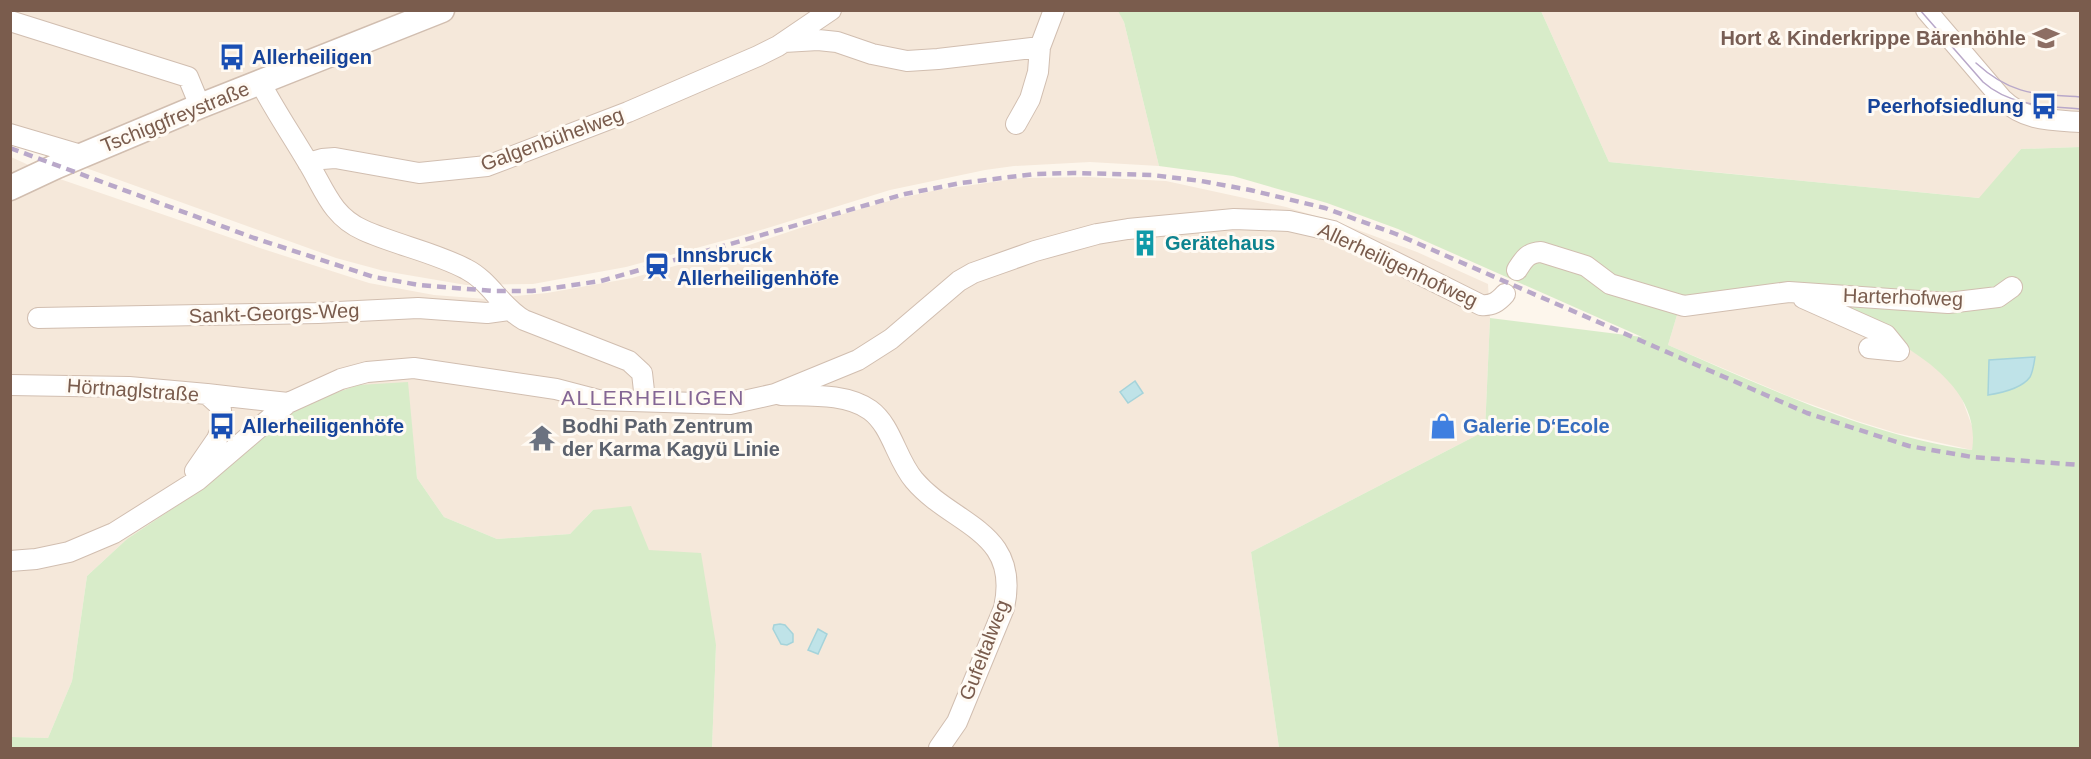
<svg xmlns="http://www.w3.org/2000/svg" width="2091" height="759" viewBox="0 0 2091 759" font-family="Arial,sans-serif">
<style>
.residential{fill:#f5e8da}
.green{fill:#d8ecc9;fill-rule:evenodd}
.water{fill:#bfe3e8;stroke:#a5d3da;stroke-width:1.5}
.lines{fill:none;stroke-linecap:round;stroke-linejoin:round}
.minor-casing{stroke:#d1beb0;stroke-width:22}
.tertiary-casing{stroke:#d1beb0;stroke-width:27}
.minor{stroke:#fff;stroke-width:20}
.tertiary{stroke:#fff;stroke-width:24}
.tram{stroke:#b9a8c9;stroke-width:1.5}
.rail{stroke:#b9a8c9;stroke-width:4.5;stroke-dasharray:9 6;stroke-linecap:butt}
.labels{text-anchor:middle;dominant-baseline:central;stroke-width:6;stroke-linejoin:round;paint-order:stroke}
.education-label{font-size:20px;font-weight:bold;fill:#785e54;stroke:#fffaf3;text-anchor:end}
.transit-label{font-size:20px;font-weight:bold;fill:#164399;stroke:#fffaf3;text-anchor:start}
.street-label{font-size:20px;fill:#7a5c4d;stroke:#fffaf3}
.culture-label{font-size:20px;font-weight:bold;fill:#0d838f;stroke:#fffaf3;text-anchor:start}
.worship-label{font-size:20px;font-weight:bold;fill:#5b616d;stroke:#fffaf3;text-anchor:start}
.shop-label{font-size:20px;font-weight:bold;fill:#366cbe;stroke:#fffaf3;text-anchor:start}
.neighbourhood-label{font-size:21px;letter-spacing:1.5px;fill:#846695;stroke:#fffaf3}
</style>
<rect width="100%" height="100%" fill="#fdf6ec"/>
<path class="residential" d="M1118 10 1124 22 1159 166 1090 162 1014 166 985 170 890 190 748 234 626 267 533 284 466 285 384 271 336 258 11 141V11Z
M1541 11H2080V147L2021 149 1980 198 1609 162Z
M11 157 57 178 263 249 369 283 434 295 486 299 547 293 632 278 746 246 836 216 896 199 937 190 1022 178 1088 177 1166 181 1286 207 1342 224 1417 252 1488 284 1490 318 1485 431 1251 552 1279 748H712L716 645 649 550 593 510 570 534 497 539 444 517 417 478 407 382 190 497 127 539 87 576 72 681 48 738 11 737Z
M1789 292 1869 327 1911 350 1936 367 1959 391 1975 434 1972 450 1896 433 1857 421 1788 396 1668 345 1680 305Z"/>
<path class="green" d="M1118 11H1541L1609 162 1979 198 2021 149 2080 147V748H1279L1251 552 1485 431 1490 318 1642 337 1398 229 1327 203 1233 176 1159 166 1124 22ZM1789 292C1851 320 1986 364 1972 450 1866 435 1766 387 1668 345L1680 305Z
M408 382 417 478 444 517 497 539 570 534 593 510 631 506 649 550 701 553 716 645 712 748H11V737L48 738 72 681 87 576 127 539 190 497 291 409 358 385Z"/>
<path class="water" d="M2035 357C2034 363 2033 372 2030 377 2022 388 2001 393 1988 395L1989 360Z
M1135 381 1143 393 1128 403 1120 392Z
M780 624 785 625 793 634V642L787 645 781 644 773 629 774 625Z
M818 629 827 634 818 654 808 650Z"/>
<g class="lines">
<g class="minor-casing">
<path id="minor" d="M1926 10 2002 99C2025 121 2051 120 2080 122
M10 21 188 77 200 106
M784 42 818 40 837 42 872 54 907 61 938 59 1040 47
M260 82C274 109 291 134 307 161 324 188 331 216 363 230 396 245 434 252 466 269 490 281 501 307 524 320L629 361 642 373 644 391
M1016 124 1030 99 1038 72 1040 47 1054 10
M10 134 81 155
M308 163 322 159 335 158 419 173 487 166 628 112 758 56 778 46 831 10
M1517 270C1524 259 1527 253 1541 252L1586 266 1610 284 1684 306 1789 292 1948 303 1998 297 2012 287
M1803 298 1886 335 1899 351 1869 348
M38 318 318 313 418 308 487 313 509 310
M10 385 129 387 207 394 218 404 221 410 222 426 217 439 195 471
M207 394 288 403 341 379 367 372 414 368 556 389 598 400 730 404 775 394 858 360 891 339 959 281 973 273 1035 251 1097 234 1128 229 1234 219 1289 221 1333 231 1481 305C1492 306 1498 302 1505 294
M781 395C809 396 846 393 870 410 892 426 896 459 914 480 953 526 1021 530 1004 608L957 722 939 748
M10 561 36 559 69 552 114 533 198 480 288 403"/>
</g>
<g class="tertiary-casing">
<path id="tertiary" d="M10 188 57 166 200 106 442 10"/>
</g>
<use href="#minor" class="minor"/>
<use href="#tertiary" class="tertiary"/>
<path class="tram" d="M1920 10 1983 82C2010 106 2046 106 2080 109
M1976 63C2011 95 2035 94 2080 97"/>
<path class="rail" d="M10 148 254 238 374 277 419 285 493 291H532L601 281 905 194 961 183 1035 174 1073 173 1152 175 1201 181 1250 190 1325 208 1396 234 1807 413 1909 446 1972 457 2080 465"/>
</g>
<defs>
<g id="school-bare" transform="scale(2.07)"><path d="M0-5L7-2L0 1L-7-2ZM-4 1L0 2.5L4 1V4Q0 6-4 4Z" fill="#8d6e63" stroke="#fffaf3" stroke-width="2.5" paint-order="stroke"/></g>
<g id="bus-bare" transform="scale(2.07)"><path d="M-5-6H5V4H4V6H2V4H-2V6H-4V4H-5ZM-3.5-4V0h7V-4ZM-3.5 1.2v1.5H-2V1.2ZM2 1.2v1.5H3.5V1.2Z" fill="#1a4fb4" stroke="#fffaf3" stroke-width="2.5" paint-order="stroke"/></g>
<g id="building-bare" transform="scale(2.07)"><path d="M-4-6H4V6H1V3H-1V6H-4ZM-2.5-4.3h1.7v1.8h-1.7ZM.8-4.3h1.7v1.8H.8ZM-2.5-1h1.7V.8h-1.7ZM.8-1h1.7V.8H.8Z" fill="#0f9aa8" stroke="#fffaf3" stroke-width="2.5" paint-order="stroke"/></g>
<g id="station-bare" transform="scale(2.07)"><path d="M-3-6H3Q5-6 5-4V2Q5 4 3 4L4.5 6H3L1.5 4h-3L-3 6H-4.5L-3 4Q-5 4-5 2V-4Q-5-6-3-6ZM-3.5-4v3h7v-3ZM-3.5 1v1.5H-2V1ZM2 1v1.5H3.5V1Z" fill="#1a4fb4" stroke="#fffaf3" stroke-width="2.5" paint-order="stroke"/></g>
<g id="shop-bare" transform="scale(2.07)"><path d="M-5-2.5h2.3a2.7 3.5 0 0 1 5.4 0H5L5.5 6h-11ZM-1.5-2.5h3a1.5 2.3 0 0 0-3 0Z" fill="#3f7fe0" stroke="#fffaf3" stroke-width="2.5" paint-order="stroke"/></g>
<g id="temple-bare" transform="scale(2.07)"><path d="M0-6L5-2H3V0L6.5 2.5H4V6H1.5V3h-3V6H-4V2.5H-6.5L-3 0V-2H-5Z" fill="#6b7280" stroke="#fffaf3" stroke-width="2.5" paint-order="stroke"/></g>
</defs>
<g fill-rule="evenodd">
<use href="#school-bare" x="2046" y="38"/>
<use href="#bus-bare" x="232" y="57"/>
<use href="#bus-bare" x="2044" y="106"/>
<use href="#building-bare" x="1145" y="243"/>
<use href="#station-bare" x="657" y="266"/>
<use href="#bus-bare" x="222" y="426"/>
<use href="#shop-bare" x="1443" y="426"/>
<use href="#temple-bare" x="542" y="438"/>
</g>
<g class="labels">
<g class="education-label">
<text x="2026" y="38">Hort &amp; Kinderkrippe Bärenhöhle</text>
</g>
<g class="transit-label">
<text x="252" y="57">Allerheiligen</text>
<text x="2024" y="106" text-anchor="end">Peerhofsiedlung</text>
<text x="677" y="255">Innsbruck<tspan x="677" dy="23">Allerheiligenhöfe</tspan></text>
<text x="242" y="426">Allerheiligenhöfe</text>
</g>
<g class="street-label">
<text transform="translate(175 117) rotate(-22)">Tschiggfreystraße</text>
<text transform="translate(552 139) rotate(-20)">Galgenbühelweg</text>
<text transform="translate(1398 265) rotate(25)">Allerheiligenhofweg</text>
<text transform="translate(1903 297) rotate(2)">Harterhofweg</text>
<text transform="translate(274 313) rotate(-2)">Sankt-Georgs-Weg</text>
<text transform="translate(133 390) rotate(4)">Hörtnaglstraße</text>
<text transform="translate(984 650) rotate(-69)">Gufeltalweg</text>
</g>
<g class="culture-label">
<text x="1165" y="243">Gerätehaus</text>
</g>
<g class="worship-label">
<text x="562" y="426">Bodhi Path Zentrum<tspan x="562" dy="23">der Karma Kagyü Linie</tspan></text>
</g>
<g class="shop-label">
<text x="1463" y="426">Galerie D‘Ecole</text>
</g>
<g class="neighbourhood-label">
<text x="653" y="397">ALLERHEILIGEN</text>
</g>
</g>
<rect width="2091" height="759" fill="none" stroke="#7a5c4d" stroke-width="24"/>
</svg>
